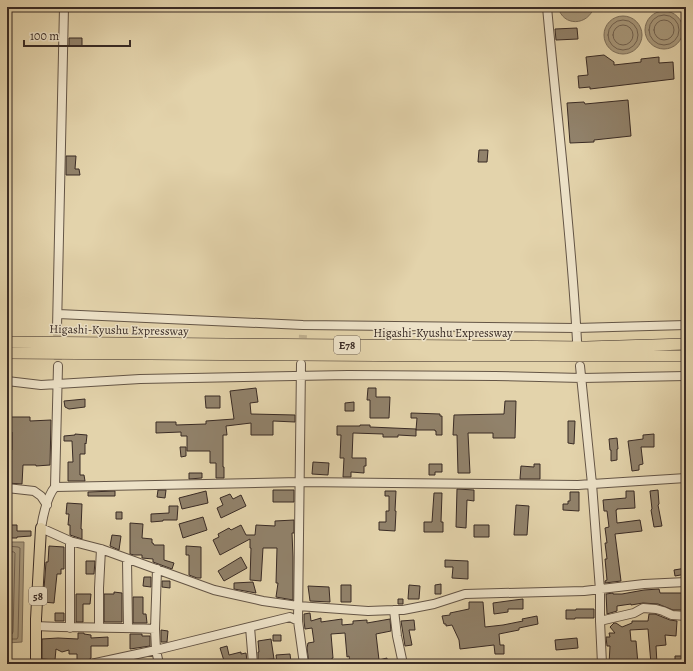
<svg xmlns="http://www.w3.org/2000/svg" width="693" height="671" viewBox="0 0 693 671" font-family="Alegreya,serif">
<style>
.water{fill:#a99a7d;stroke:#7c6e5a}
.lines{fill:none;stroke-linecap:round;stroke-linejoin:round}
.shore{stroke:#716251;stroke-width:1}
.building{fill:#91826b;stroke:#392b25}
.minor-tunnel{stroke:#c1b190;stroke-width:8;stroke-dasharray:8 4;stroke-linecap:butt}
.minor-casing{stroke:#645546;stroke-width:10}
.major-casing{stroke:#392b25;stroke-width:12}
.highway-casing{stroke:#392b25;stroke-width:12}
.minor{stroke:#ede2c8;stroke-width:8}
.major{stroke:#e3d3ab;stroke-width:10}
.highway{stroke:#e3d3ab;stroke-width:11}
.labels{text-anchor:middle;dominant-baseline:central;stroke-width:3;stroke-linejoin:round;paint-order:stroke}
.shield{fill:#ede2c8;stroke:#6f6256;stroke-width:1}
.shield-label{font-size:11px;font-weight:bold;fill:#392b25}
.street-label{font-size:12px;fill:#392b25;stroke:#ede2c8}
</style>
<rect width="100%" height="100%" fill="#e3d3ab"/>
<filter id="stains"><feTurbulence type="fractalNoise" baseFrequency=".005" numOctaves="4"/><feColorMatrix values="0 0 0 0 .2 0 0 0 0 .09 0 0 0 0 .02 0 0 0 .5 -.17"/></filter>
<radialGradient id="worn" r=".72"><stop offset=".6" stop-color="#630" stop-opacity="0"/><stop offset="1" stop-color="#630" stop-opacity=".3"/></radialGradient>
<path class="water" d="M558 7H594C588 26 563 27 558 7Z
M645 30a19 19 0 1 1 38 0a19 19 0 1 1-38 0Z
M604 35a19 19 0 1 1 38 0a19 19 0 1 1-38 0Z
M7 542H24L22 642 7 643Z"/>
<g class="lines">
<path class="shore" d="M649 30a15 15 0 1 1 30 0a15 15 0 1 1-30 0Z
M608 35a15 15 0 1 1 30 0a15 15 0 1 1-30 0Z
M654 30a10 10 0 1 1 20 0a10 10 0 1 1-20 0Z
M613 35a10 10 0 1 1 20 0a10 10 0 1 1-20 0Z
M7 546 18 547 20 548 18 637 17 639H7
M7 551 14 552 15 553 13 632 12 634H7
M7 557 9 559 7 627"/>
</g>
<path class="building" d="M577 28 578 39 556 40 555 29Z
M69 38H82V46H69Z
M604 55 614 62V65L641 62V59L659 57V63L673 62 674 79 590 89V87L579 88 578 76 588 75 586 57Z
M628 100 631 136 594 140V142L570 143 567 103 584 102 585 104Z
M479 150H488L487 162H478Z
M66 156H76L75 169H79L80 175H66Z
M256 388 258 402 250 403 251 414 295 415V422L273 421V435H251V423L226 426 227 435H223V467H224V478H216V463H210V451H187V436H181V432L156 433V422H176V425L206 424V421L234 419 230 391Z
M368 388H376V397H390L389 418H370V400H367Z
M205 396H220V408H206Z
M85 399V407L69 409 65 407 64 401Z
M505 401H516L515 438H493V433H468L470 473H458L457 435H453L454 415 504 414Z
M354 402V411H345V403Z
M411 413 440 414V416H442V435H436V431H435V430H416L417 418H411Z
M7 417H30V421L51 420 50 465 36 466V465H23L22 484 7 483V450H12V432H7Z
M568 421H575L574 444 568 443Z
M360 425H370V427L416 429V436L398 435V437H383V434L353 433 352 458H366V466H364V473L351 472V477H343L344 458H340L341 435H337V426H360Z
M75 434 87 435 86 444 85 443V454H80V475H84L85 481H68V462H73L72 441H64V436L75 435Z
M654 434V447H641L643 464 639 465V470L632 471 628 441 643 439V435Z
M617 438 618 449H617V460L611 461V450H610L609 439Z
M180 447H186V456L181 457Z
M313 462 329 463 328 475 312 474Z
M429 464H442V472H435V475H429Z
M534 464H540V479H520L521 466 534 467Z
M189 473H202V478L189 479Z
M457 489 474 490V501L467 500 466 528 456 527Z
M158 490H166L165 498 157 497Z
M273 490H294V502H273Z
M658 490 659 504 658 505 662 526 654 527 651 510 652 509 650 491Z
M115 491V496H88V492Z
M206 491 208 503 182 509 179 498Z
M385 491H396L395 511H396L395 531 379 530V522H386V511H389V496H385Z
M626 491H634L635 508 617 509V510H616L617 523 640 520 642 531 615 534 621 581 605 583V581L607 580 605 559H607L605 543H607L605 528 609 527 607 511H604L603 500 626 498Z
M570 492H579V511L563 510V504H568V501H570Z
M434 493H442L441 522H443V532H424V522H432Z
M230 494 233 499 241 495 246 506 221 518 217 508 223 505 220 498Z
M67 503 82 504 81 529H82V539L70 535V525H68L69 514H66Z
M516 505 529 506 527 535H514Z
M169 506H178L177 520H163V521L151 522V514L169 513Z
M116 512H122V519H116Z
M203 517 207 530 183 538 179 524Z
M294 520V533H292L293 557V600L276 597 278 583H276L277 548H263L261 581 250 580 251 548H250V539L220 555 213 540 219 537 218 534 229 528 231 530 241 525 246 535H255L256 525 275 526V521Z
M130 523 143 524 142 538 152 539V543H153L154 545H164V560L174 563 172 569 153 562V559L142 558V555H134L130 554Z
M7 525H17V531H31V536L17 537V538H7Z
M474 525H489V537H474Z
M112 535 121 536 119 550 110 546Z
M49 546 64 547V569H61V574H57L54 603 43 602 46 562H48Z
M186 546 201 547V578H197L189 575V555H186Z
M241 557 247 568 224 581 218 571Z
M445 560 468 561V579L452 578 453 567H445Z
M86 561H95L94 574H86Z
M686 568V574L675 576 674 570Z
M144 577H151V587L143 586Z
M162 581H170V588L162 587Z
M253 582 256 593 234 589V583Z
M441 584V594H435V585Z
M341 585H351V602H341Z
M409 585 420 586 419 599H408Z
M308 586 329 587 330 602 310 601Z
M659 589 660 593H682V596H686V610H673L658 604 643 603 631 605V604L617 606V611L607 614 606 594 613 593V594H622L644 590Z
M114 592 122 593V622H104V594H114Z
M76 594H91L90 604H83V622H76Z
M133 597H143V614H146L147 623H133Z
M398 599H403V604H398Z
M523 599V609H508V612L494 614 493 603 515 600Z
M469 602H483L485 627 503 625 523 621 522 619 537 616 538 624 519 628V630L499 634 500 645H504V654H495L494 645 460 649 459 640 452 625 446 626V624H444L442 616 450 615V613L469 609Z
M576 609H594V618H575V619H566V610H576Z
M55 613H64V621H55Z
M310 613 311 621 321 618V622L342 619V625L353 624V621L367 620V623L390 619 391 631 376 634 379 660 387 658V664H350L349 656 347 657 345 633 331 634 333 658H332L333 664H309L307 648 308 643 314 642 312 628 305 629 304 621V614Z
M649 614H655L670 620 677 621 676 636 665 635 666 645 656 646 657 664H651L648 629 630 630 631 641H636L638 664H609L610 646H607L606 637H610L609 633H615L610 627 614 623H616L622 627 632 623V621H648Z
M414 620 415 630H409L412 645 405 646 401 621Z
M161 630 168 631 167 642H161Z
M78 633H84V634L91 635V638L108 637V646H91V658L86 662 77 661V654H69V650L62 652 56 649 55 660 42 659V639L58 638 78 639Z
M130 634H142V636H150V646L130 649Z
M273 635H281V641H273Z
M577 638 578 648 556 650 555 640Z
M271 639 274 659 258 660V652H259L258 641Z
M227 646 229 655 241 652V654L246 653 247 661 235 664H225L220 648Z
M290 654 291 662 277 664 276 655Z
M675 656H686V664H675Z"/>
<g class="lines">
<path class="minor-tunnel" d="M57 328 58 366
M302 350 303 335"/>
<g class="minor-casing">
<path id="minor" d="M547 7C557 118 571 229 577 341
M58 314 303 325 576 328 686 325
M57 328 64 7
M301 364 298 621 304 664
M58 366 55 487C47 496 43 516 41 528L70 541 101 549 214 590 263 601 298 606 368 611 394 610H403L434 604 465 594 584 591 644 584 686 582
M580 366 592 484 600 590V621L602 664
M7 381 41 385 140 379 348 375 495 376 582 378 686 376
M55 487 300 482 578 485 592 484 686 478
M7 488 34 491 41 496 47 505
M127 560 128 628
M394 610 397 636 403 664
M600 621 634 613 643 608 656 609 663 611 672 615 686 616
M36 626C76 628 115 627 155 629L156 650 159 664
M99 627V588L101 549
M250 627 253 664
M70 628V541
M155 629 157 569
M91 664 156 650 290 617 298 621"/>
</g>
<g class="major-casing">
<path id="major" d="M36 664V619L41 528"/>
</g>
<g class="highway-casing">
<path id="highway" d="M7 342 586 347 686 344
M7 353 460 356H686"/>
</g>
<use href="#minor" class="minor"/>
<use href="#major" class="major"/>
<use href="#highway" class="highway"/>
</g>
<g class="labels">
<g class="shield">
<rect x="334" y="336" width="26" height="18" rx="3"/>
<rect x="29" y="587" width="18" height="18" rx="3"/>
</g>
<g class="shield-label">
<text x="347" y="345">E78</text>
<text x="38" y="596">58</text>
</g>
<g class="street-label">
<text transform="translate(119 330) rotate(1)">Higashi-Kyushu Expressway</text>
<text x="443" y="333">Higashi-Kyushu Expressway</text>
</g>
</g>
<rect width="693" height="671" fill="none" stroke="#e3d3ab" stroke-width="24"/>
<rect x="8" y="8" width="677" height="655" fill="none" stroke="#392b25" stroke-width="2"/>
<rect x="12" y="12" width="669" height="647" fill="none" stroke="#392b25"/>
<path d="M24 40v6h106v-6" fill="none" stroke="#392b25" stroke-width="2"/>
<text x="30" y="40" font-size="12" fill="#392b25" stroke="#ede2c8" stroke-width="3" paint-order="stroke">100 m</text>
<rect width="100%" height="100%" filter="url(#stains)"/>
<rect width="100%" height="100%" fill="url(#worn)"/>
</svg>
